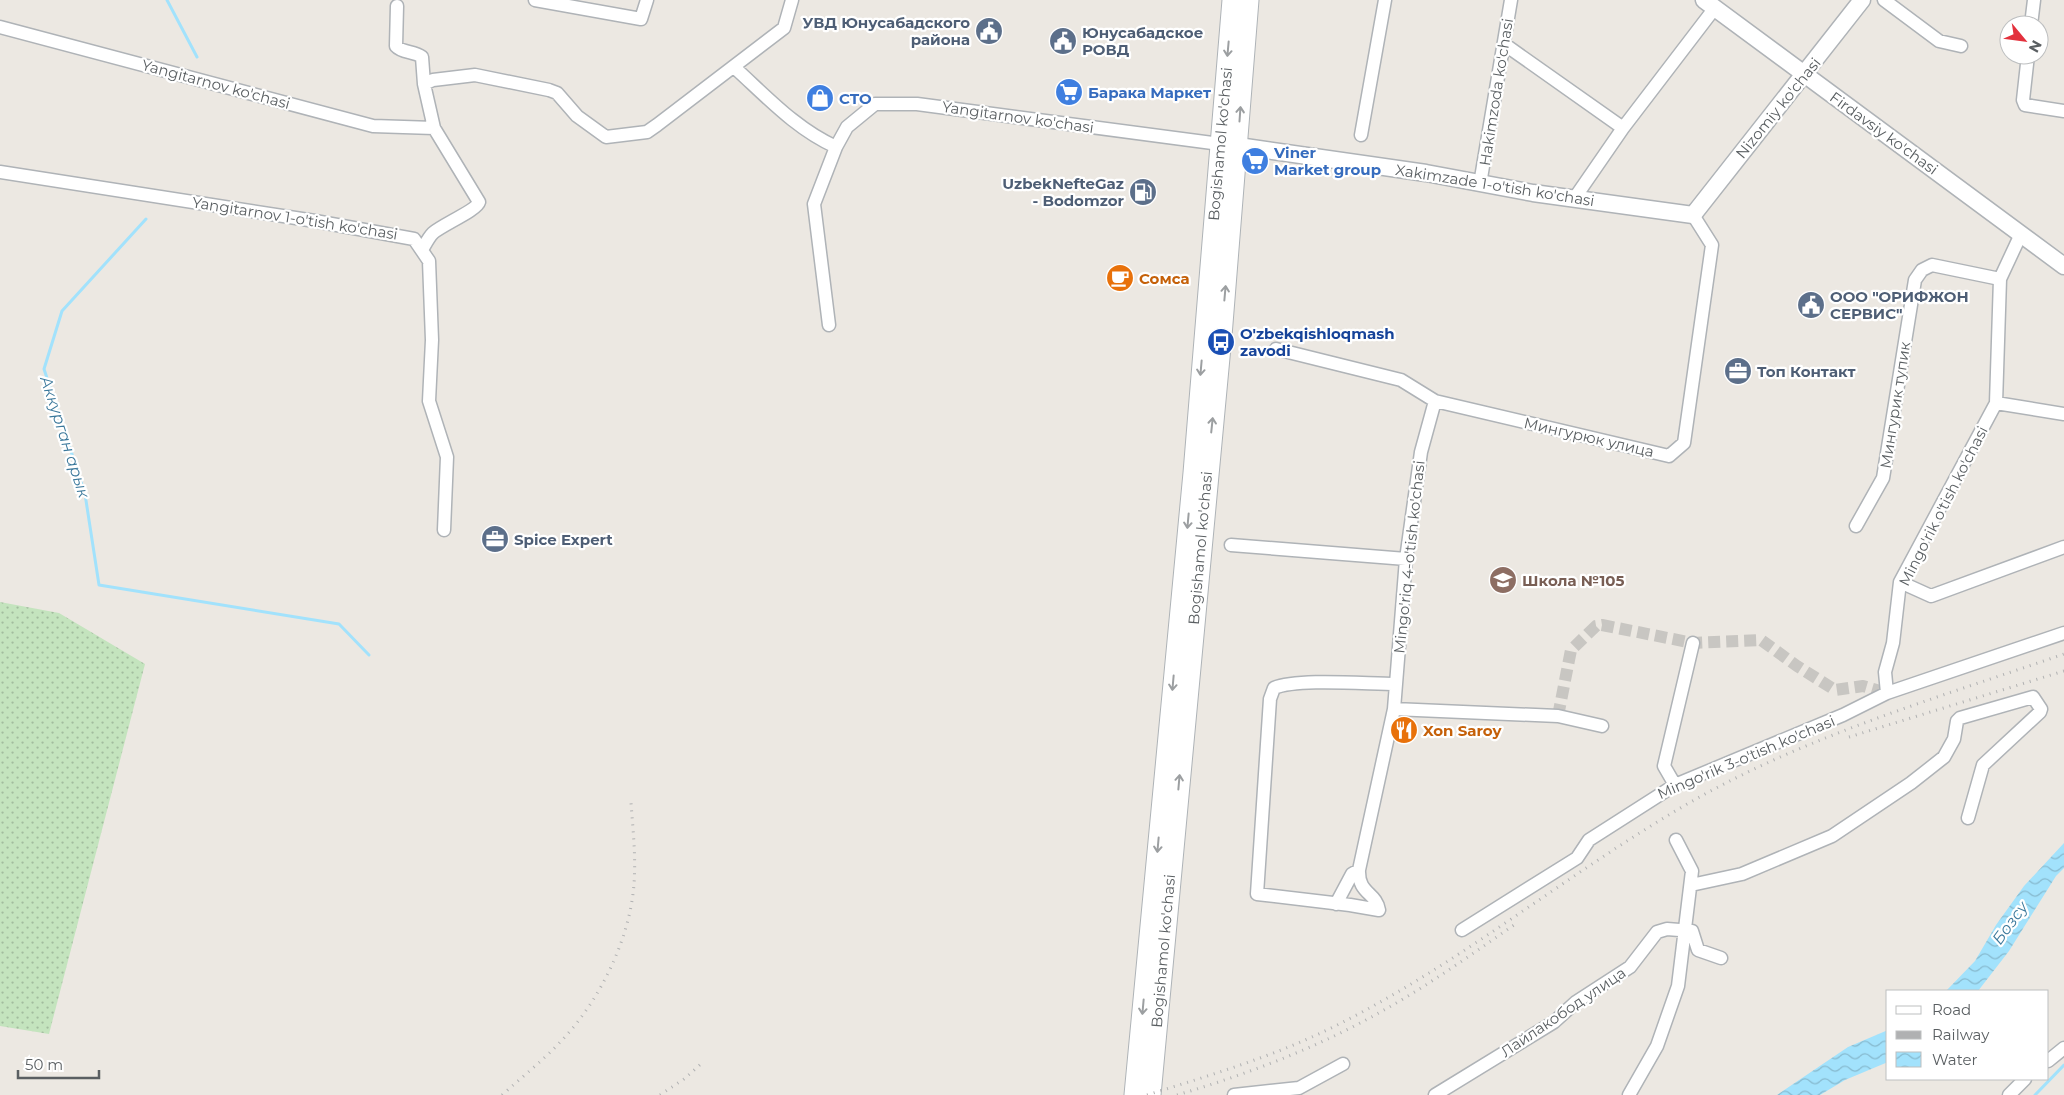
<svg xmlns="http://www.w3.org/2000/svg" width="2064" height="1095" viewBox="0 0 2064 1095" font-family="Montserrat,sans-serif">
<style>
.grass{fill:url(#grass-dots)}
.water{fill:url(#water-waves)}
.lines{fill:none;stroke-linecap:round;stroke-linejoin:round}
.stream{stroke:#a2e2fc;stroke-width:3}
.minor-tunnel{stroke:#c8c6c2;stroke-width:12;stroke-dasharray:12 6;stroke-linecap:butt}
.minor-casing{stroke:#afb3b7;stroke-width:15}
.tertiary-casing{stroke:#afb3b7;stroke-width:19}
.secondary-casing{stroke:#aeb3b7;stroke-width:21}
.minor{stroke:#fff;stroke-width:12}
.tertiary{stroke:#fff;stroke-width:16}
.secondary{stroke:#fff;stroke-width:19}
.rail{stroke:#b0b1b2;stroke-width:3;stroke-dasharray:1 6;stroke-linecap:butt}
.oneway{stroke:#9c9fa1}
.labels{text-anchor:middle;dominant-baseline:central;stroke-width:4.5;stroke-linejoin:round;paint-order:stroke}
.service-label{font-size:15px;font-weight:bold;fill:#4e5e75;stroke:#fff;text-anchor:start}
.street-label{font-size:15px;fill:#5a5f62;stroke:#fff}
.shop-label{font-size:15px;font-weight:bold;fill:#366cbe;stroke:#fff;text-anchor:start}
.food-label{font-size:15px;font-weight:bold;fill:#c56008;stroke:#fff;text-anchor:start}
.transit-label{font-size:15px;font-weight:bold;fill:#164399;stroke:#fff;text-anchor:start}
.education-label{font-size:15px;font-weight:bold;fill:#785e54;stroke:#fff;text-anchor:start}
.water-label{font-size:16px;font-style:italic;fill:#3b789b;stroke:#fff}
</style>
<defs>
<pattern id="grass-dots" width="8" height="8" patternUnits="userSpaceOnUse" patternTransform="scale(1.25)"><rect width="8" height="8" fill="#c4e4be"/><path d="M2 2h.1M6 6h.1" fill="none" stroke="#a2bc9e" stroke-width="1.8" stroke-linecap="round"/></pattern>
<pattern id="water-waves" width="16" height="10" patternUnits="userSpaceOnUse" patternTransform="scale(1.25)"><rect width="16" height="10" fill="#a2e2fc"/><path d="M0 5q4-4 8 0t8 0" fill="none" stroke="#87bacf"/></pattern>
</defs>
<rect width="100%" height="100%" fill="#ece8e2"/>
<path class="grass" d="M0 602 59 613 145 664 49 1034 0 1026Z"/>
<path class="water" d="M2064 843V868L2056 876 2009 951 1978 991H1946L1975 961 1996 925 2024 886Z
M1888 1030V1062L1845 1080 1820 1095H1777L1848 1047Z"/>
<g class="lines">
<path class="stream" d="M167 0 197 57
M146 219 62 311 44 369 85 494 99 585 339 624 369 655
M2035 1095 2064 1065"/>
<path class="minor-tunnel" d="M1558 716 1571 650 1596 626 1602 625 1693 643 1761 640 1797 666 1835 690 1863 686 1887 693"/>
<g class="minor-casing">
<path id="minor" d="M535 0 641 19 647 0
M1884 0 1939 41 1961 46
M397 6 396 46C402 53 414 51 422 57L424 84 434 128 479 202C477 210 442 225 433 233 428 238 425 245 422 250
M2031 25 2034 0
M0 27 373 126 434 128
M1504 44 1623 128
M2028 55 2023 100 2025 105 2064 111
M735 68C767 97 796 129 836 147
M424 84 433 80 475 75 549 90 557 93 577 116 606 137 647 132 657 125 784 28 792 0
M1361 135 1385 0
M0 172 315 221 414 239 429 261 432 340 429 401 447 457 444 530
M1480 184 1511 0
M1574 199 1623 128 1714 9
M2021 234 2000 279 1996 403 1900 582 1893 643 1885 672 1887 693 2064 633
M829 325 814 204 836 147 847 127 875 104H917L1220 144
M1276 349 1401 380 1435 401 1669 456 1684 443 1712 245 1693 215
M1996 403 2064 414
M1856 526 1883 478 1915 280 1922 270 1932 265 2000 279
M1231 545 1406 559
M1900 582 1931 596 2064 547
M1396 684C1366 684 1298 678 1274 688L1270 699 1257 894 1350 905 1379 910C1376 892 1358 894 1359 870L1394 709 1406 559 1421 452 1435 401
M1394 709 1558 716 1602 726
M1675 785 1664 766 1693 643
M1691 885 1742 874 1832 836 1911 783 1944 757 1954 739 1957 721 1960 718 2033 697 2041 709 2040 712 1983 765 1968 818
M1336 904 1352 874 1359 870
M1462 930 1577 858 1589 840 1675 785 1843 715 1887 693
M2048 1061 2064 1048
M1234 1095 1299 1088 1343 1064
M1435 1095 1554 1022 1576 1002 1630 967 1657 932 1667 929 1692 931 1698 950 1721 958
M1629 1095 1657 1046 1678 986 1692 871 1676 840
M2009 1095 2025 1079"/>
</g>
<g class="tertiary-casing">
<path id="tertiary" d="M1704 0 2064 266
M1238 146 1426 173 1533 193 1693 215 1862 0"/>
</g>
<g class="secondary-casing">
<path id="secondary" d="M1134 1095 1193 473 1232 0
M1151 1095 1222 336 1249 0"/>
</g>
<use href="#minor" class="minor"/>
<use href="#tertiary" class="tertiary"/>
<use href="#secondary" class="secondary"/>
<path class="rail" d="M1849 737 2064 671
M502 1095C523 1076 545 1059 564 1038 601 998 630 938 634 884 636 857 633 830 631 803
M660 1095 684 1079 702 1063
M1147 1095C1214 1074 1282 1054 1345 1021 1468 958 1576 867 1696 799 1812 734 1940 697 2064 654
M1177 1095C1248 1074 1319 1047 1384 1010 1429 985 1472 954 1514 925"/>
</g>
<defs><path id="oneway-shaft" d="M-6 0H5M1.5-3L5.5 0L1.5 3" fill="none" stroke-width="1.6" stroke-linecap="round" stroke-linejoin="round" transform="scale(1.25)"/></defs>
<g class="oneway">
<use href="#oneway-shaft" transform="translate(1228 49) rotate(95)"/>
<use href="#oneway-shaft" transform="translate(1240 114) rotate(-86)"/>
<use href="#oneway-shaft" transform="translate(1225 293) rotate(-85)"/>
<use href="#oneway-shaft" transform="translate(1201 368) rotate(95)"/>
<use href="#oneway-shaft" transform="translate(1212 425) rotate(-84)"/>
<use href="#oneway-shaft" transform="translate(1188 521) rotate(95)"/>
<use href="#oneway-shaft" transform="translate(1173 683) rotate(95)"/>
<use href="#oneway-shaft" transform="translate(1179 782) rotate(-85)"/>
<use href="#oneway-shaft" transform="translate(1158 845) rotate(95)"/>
<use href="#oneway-shaft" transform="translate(1143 1007) rotate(95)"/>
</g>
<defs>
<g id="civic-disc" transform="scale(1.4375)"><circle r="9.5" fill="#5c6f8a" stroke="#fff"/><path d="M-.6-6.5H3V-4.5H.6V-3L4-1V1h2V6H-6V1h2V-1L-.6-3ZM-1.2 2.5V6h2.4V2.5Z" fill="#fff"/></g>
<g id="supermarket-disc" transform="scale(1.4375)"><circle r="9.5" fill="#3f7fe0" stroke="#fff"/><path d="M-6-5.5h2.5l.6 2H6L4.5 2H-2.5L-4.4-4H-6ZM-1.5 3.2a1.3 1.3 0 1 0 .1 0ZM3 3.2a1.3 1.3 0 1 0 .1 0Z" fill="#fff"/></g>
<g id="shop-disc" transform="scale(1.4375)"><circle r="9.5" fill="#3f7fe0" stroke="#fff"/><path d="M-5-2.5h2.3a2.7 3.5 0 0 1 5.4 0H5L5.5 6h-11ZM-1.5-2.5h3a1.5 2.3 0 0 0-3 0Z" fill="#fff"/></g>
<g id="fuel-disc" transform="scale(1.4375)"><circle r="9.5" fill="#5c6f8a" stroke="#fff"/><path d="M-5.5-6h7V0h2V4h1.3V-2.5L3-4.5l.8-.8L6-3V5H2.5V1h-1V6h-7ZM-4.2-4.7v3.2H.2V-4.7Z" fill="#fff"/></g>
<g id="cafe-disc" transform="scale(1.4375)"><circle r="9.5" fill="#e8710a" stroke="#fff"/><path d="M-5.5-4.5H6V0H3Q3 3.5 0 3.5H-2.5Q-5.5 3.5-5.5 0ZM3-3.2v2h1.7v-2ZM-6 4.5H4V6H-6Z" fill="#fff"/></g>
<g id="bus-disc" transform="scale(1.4375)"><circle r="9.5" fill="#1a4fb4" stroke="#fff"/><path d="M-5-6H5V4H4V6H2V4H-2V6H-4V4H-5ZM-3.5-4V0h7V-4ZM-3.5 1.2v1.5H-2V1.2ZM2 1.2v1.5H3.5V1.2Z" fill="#fff"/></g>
<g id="office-disc" transform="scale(1.4375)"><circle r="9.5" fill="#5c6f8a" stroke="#fff"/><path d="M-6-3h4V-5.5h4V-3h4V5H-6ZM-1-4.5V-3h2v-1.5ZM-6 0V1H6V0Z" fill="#fff"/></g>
<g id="school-disc" transform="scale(1.4375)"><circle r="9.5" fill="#8d6e63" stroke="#fff"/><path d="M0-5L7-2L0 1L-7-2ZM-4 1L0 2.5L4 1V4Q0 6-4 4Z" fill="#fff"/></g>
<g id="restaurant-disc" transform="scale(1.4375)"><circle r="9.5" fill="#e8710a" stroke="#fff"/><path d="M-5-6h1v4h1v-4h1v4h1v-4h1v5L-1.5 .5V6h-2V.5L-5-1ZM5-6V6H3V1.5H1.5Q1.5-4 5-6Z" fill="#fff"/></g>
</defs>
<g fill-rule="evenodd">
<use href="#civic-disc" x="989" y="31"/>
<use href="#civic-disc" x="1063" y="41"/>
<use href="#supermarket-disc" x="1069" y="92"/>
<use href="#shop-disc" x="820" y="98"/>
<use href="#supermarket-disc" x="1255" y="161"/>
<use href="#fuel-disc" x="1143" y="192"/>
<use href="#cafe-disc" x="1120" y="278"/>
<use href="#civic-disc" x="1811" y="305"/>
<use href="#bus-disc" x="1221" y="342"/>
<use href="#office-disc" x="1738" y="371"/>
<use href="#office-disc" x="495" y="539"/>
<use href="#school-disc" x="1503" y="580"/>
<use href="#restaurant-disc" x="1404" y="730"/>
</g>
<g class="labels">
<g class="service-label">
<text x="970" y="22" text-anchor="end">УВД Юнусабадского<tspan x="970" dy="17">района</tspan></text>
<text x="1082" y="32">Юнусабадское<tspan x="1082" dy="17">РОВД</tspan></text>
<text x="1124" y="183" text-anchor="end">UzbekNefteGaz<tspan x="1124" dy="17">- Bodomzor</tspan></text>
<text x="1830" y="296">ООО "ОРИФЖОН<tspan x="1830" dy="17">СЕРВИС"</tspan></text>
<text x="1757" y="371">Топ Контакт</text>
<text x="514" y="539">Spice Expert</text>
</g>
<g class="street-label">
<text transform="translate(216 84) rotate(15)">Yangitarnov ko'chasi</text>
<text transform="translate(1496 92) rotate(-81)">Hakimzoda ko'chasi</text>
<text transform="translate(1778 108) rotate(-51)">Nizomiy ko'chasi</text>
<text transform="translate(1018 117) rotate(8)">Yangitarnov ko'chasi</text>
<text transform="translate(1884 133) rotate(36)">Firdavsiy ko'chasi</text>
<text transform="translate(1220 144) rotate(-85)">Bogishamol ko'chasi</text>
<text transform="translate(1495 185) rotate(9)">Xakimzade 1-o'tish ko'chasi</text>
<text transform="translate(295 218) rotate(9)">Yangitarnov 1-o'tish ko'chasi</text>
<text transform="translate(1895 405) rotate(-81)">Мингурик тупик</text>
<text transform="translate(1589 437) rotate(13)">Мингурюк улица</text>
<text transform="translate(1943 506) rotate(-63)">Mingo'rik o'tish ko'chasi</text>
<text transform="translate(1200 548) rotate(-85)">Bogishamol ko'chasi</text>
<text transform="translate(1409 557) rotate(-84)">Mingo'riq 4-o'tish ko'chasi</text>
<text transform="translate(1746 757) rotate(-23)">Mingo'rik 3-o'tish ko'chasi</text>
<text transform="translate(1163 951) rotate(-85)">Bogishamol ko'chasi</text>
<text transform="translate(1563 1012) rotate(-34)">Лайлакобод улица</text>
</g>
<g class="shop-label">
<text x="1088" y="92">Барака Маркет</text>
<text x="839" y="98">СТО</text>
<text x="1274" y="152">Viner<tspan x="1274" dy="17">Market group</tspan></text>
</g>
<g class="food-label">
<text x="1139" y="278">Сомса</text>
<text x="1423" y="730">Xon Saroy</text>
</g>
<g class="transit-label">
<text x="1240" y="333">O'zbekqishloqmash<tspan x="1240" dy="17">zavodi</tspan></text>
</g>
<g class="education-label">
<text x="1522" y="580">Школа №105</text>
</g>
<g class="water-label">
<text transform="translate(65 437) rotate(72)">Аккурган арык</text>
<text transform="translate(2010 923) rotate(-54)">Бозсу</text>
</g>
</g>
<rect x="1886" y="990" width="162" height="90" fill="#ffffff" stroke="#bdbfc0"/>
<rect x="1896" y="1006" width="25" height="8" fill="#ffffff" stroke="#bdbfc0"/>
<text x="1932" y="1015" font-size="15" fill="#5a5f62">Road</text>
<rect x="1896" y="1031" width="25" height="8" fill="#b0b1b2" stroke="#bdbfc0"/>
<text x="1932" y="1040" font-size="15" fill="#5a5f62">Railway</text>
<rect x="1896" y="1052" width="25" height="15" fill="url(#water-waves)" stroke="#bdbfc0"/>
<text x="1932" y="1065" font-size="15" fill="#5a5f62">Water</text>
<g transform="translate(2024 40) rotate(119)"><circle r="24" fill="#ffffff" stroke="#bdbfc0"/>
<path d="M0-4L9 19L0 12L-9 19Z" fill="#e3313d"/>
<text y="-8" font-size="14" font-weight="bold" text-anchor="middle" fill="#5a5f62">N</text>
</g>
<path d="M18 1070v8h81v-8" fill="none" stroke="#5a5f62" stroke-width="2.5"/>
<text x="25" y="1070" font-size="15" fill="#5a5f62" stroke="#ffffff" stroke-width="4" paint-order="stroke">50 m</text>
</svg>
